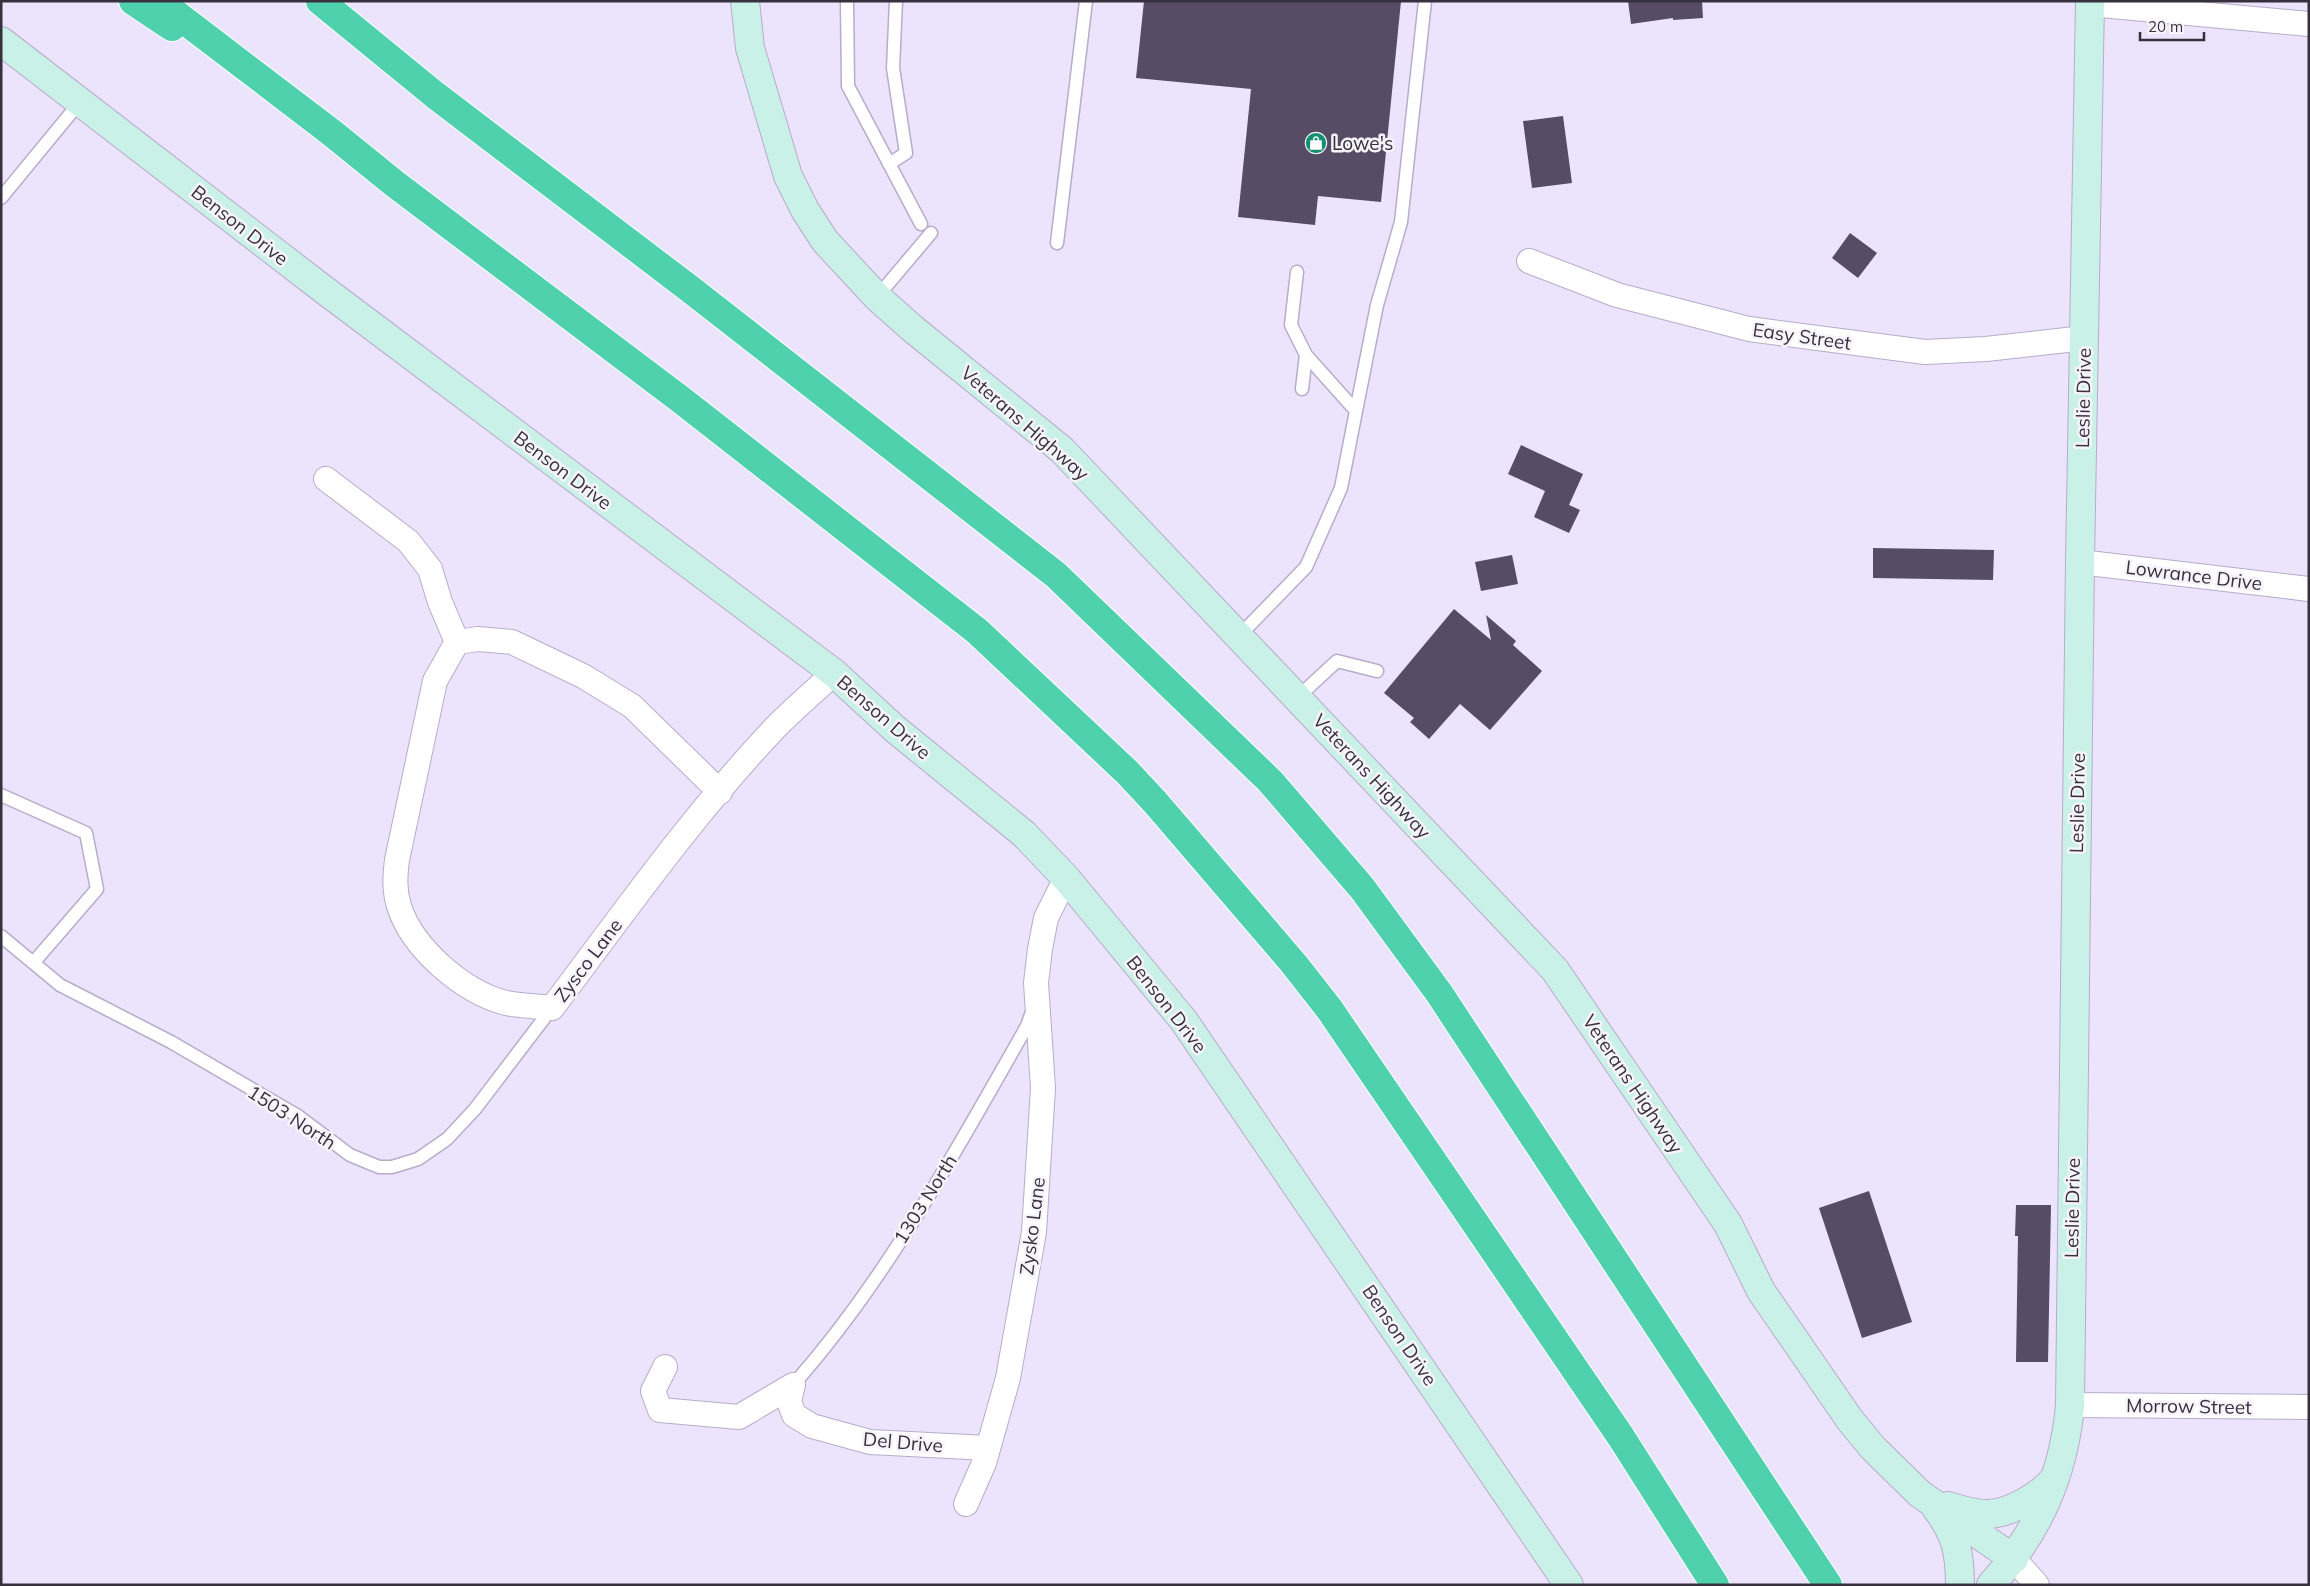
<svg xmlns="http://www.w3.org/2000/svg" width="2310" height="1586" viewBox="0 0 2310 1586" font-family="Mulish,sans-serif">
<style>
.building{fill:#574c66}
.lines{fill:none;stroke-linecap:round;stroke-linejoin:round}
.lane-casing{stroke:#b7acca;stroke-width:15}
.street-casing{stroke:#b7acca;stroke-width:26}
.secondary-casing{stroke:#b7acca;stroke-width:30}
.highway-casing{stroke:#fff;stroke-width:30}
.lane{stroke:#fff;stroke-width:12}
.street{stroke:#fff;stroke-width:24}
.secondary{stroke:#caf1e7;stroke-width:28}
.highway{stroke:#50d1ae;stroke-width:28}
.labels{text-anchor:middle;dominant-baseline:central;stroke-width:5;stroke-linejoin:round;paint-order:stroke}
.poi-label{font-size:19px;fill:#36313d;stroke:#f6f4fa;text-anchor:start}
.street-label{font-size:19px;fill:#36313d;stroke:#f6f4fa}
</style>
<rect width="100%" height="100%" fill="#ece3fc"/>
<path class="building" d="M1144 1H1401L1381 202 1318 196 1315 225 1238 217 1251 89 1136 78Z
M1628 1H1702L1703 18 1673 20V18L1631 24Z
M1563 116 1572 183 1532 188 1523 121Z
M1850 233 1877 253 1858 278 1832 258Z
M1521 445 1583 474 1569 505 1580 510 1569 533 1534 517 1545 491 1508 474Z
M1873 548 1994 550 1993 580 1873 578Z
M1512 555 1518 584 1481 591 1475 562Z
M1454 609 1491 640 1486 615 1516 641 1513 645 1542 671 1490 730 1460 704 1429 739 1410 722 1414 718 1384 693Z
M1869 1191 1912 1322 1862 1338 1819 1208Z
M2016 1205H2051L2048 1362H2016L2018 1236H2015Z"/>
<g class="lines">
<g class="lane-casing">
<path id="lane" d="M847 1 848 86 921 224
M889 164 906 153 893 68 896 1
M1 198 80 102
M1057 243 1086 1
M1297 272 1291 325 1306 355 1356 411 1377 305 1401 222 1425 1
M877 297 931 233
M1302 389 1306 355
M1239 636 1306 567 1341 488 1356 411
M1298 697 1337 661 1377 671
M1 795 86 833 97 889 34 962
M1 936 60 985 171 1042 298 1116 350 1155 379 1167H392L418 1159 447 1139 475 1109 552 1008
M793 1385C888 1278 956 1150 1027 1026L1033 1009"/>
</g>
<g class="street-casing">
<path id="street" d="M2090 4 2309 24
M1529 261 1617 295 1749 329 1925 352 1986 349 2084 338
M326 479 408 541 430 569 440 602 457 642
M2080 562 2309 589
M457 642 435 681 397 860C395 876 394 890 399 906 412 948 463 992 506 1003 520 1006 537 1006 552 1008 623 914 692 816 773 730 792 710 814 692 834 673
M457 642 478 639 512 642 583 676 632 706 720 792
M665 1367 653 1391 660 1410 739 1417 793 1385
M793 1385 789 1401 794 1415 812 1426 870 1442 988 1448
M2070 1405 2309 1407
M966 1504 984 1463 1008 1378 1034 1232 1043 1088 1036 983 1040 949 1046 918 1066 878
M2014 1559 2037 1585"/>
</g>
<g class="secondary-casing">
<path id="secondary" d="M745 1 750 48 788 176 805 210 825 241 877 297 913 329 1062 450 1555 970 1728 1224 1761 1291 1850 1420 1873 1448 1920 1494 2014 1559
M1 41 323 289 834 673 895 729 1024 834 1066 878 1184 1021 1569 1585
M1948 1506C1961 1510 1974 1514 1987 1514 2009 1514 2040 1496 2054 1479
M1936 1508C1956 1534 1960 1553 1960 1585
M1991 1585C2038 1532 2064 1475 2070 1405L2080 562 2090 1"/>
</g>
<g class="highway-casing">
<path id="highway" d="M133 1 172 27
M159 1 332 133 395 184 680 399 977 631 1127 772 1155 802 1294 964 1330 1010 1621 1437 1715 1585
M320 1 435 95 690 289 1056 575 1270 781 1362 888 1439 993 1828 1585"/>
</g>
<use href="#lane" class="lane"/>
<use href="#street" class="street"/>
<use href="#secondary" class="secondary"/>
<use href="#highway" class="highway"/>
</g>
<defs>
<g id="shop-disc" transform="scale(1.125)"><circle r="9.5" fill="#158e72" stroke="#f6f4fa"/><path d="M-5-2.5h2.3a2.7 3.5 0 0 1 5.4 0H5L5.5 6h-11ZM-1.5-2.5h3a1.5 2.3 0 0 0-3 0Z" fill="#fff"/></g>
</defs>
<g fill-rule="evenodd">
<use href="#shop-disc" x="1316" y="143"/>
</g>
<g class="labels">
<g class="poi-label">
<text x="1332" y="143">Lowe's</text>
</g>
<g class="street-label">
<text transform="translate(240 225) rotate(38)">Benson Drive</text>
<text transform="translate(1802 336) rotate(8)">Easy Street</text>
<text transform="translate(2083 398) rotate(-89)">Leslie Drive</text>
<text transform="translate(1025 423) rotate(41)">Veterans Highway</text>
<text transform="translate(563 470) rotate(37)">Benson Drive</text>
<text transform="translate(2194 575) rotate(7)">Lowrance Drive</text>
<text transform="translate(884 717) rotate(41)">Benson Drive</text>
<text transform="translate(1372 776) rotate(47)">Veterans Highway</text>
<text transform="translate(2077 803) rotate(-89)">Leslie Drive</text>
<text transform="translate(588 960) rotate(-53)">Zysco Lane</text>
<text transform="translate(1167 1004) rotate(52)">Benson Drive</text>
<text transform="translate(1633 1084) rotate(56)">Veterans Highway</text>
<text transform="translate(292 1117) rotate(33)">1503 North</text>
<text transform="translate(925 1199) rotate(-58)">1303 North</text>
<text transform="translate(2072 1208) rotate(-89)">Leslie Drive</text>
<text transform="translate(1032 1226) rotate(-83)">Zysko Lane</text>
<text transform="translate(1400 1335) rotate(56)">Benson Drive</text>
<text transform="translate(2189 1406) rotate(1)">Morrow Street</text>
<text transform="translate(903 1442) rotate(5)">Del Drive</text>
</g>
</g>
<rect width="2310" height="1586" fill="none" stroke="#36313d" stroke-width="5"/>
<path d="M2140 32v8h64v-8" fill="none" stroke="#36313d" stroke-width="2.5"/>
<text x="2148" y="32" font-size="15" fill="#36313d" stroke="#f6f4fa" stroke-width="4" paint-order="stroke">20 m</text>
</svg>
